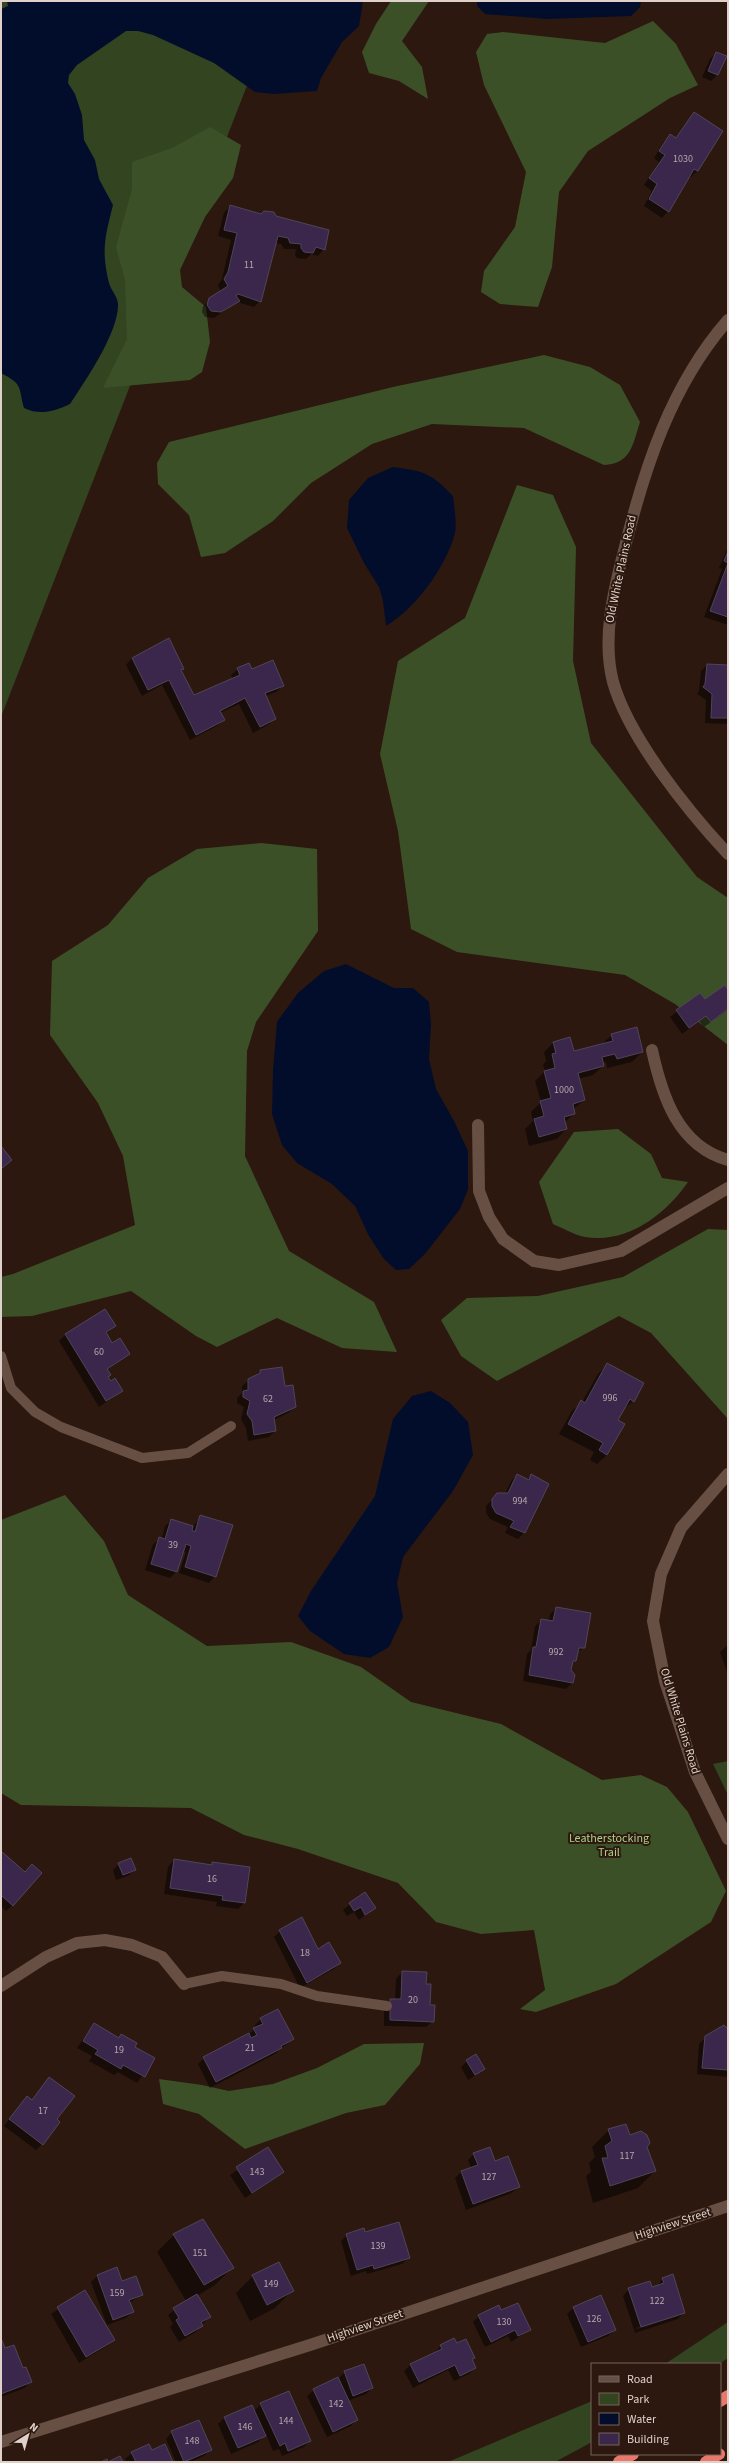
<svg xmlns="http://www.w3.org/2000/svg" width="729" height="2463" viewBox="0 0 729 2463" font-family="'Source Sans 3',sans-serif">
<style>
.green{fill:#324420}
.forest{fill:#3c5028}
.water{fill:#020d2c}
.shadow{fill:#0007;fill-rule:evenodd}
.building{fill:#3a274b;stroke:#4f455a}
.lines{fill:none;stroke-linecap:round;stroke-linejoin:round}
.lane{stroke:#674f44;stroke-width:10}
.street{stroke:#674f44;stroke-width:12}
.secondary{stroke:#674f44;stroke-width:12}
.highway{stroke:#e9776c;stroke-width:12}
.labels{text-anchor:middle;dominant-baseline:central;stroke-width:4;stroke-linejoin:round;paint-order:stroke}
.number-label{font-size:10px;fill:#b6a6aa}
.street-label{font-size:12px;fill:#dfd0ca;stroke:#2c180e}
.park-label{font-size:12px;fill:#add18e;stroke:#2c180e}
</style>
<rect width="100%" height="100%" fill="#2c180e"/>
<path class="green" d="M1 1H280L1 717Z
M728 1761V1795L713 1764Z
M728 2322V2358L719 2364H665Z
M592 2401V2442L555 2462H448Z"/>
<path class="forest" d="M391 1H429L402 41 422 67 428 99 399 81 369 73 362 52 376 24Z
M653 21 676 44 698 85 670 98 588 151 559 192 552 267 538 307 500 304 481 292 484 271 515 227 526 172 484 85 476 52 487 34 503 32 605 43Z
M210 127 241 145 233 178 205 217 180 270 182 287 206 307 210 342 202 372 190 380 103 388 127 339 125 280 116 247 132 189V162L172 148Z
M544 355 590 367 620 385 640 422C633 444 631 464 604 465L524 428 432 424 372 444 311 483 273 521 225 553 201 557 189 515 158 484 157 463 169 442 393 387Z
M517 485 553 495 576 547 573 661 591 743 697 877 728 898V1045L675 1004 625 975 457 952 411 929 398 831 380 754 398 661 465 618Z
M261 843 317 849 318 931 256 1022 247 1051 245 1156 289 1251 374 1302 397 1352 342 1348 277 1318 217 1347 196 1336 131 1291 32 1316 1 1317V1277L13 1274 135 1225 123 1156 98 1103 50 1035 52 961 108 925 148 878 197 849Z
M618 1129 651 1154 662 1178 688 1182C665 1215 627 1244 585 1237 574 1235 563 1228 553 1224L539 1182 574 1132Z
M708 1229 728 1230V1419L651 1333 619 1316 497 1381 461 1356 441 1320 467 1298 538 1296 623 1277Z
M65 1495 104 1541 128 1595 207 1646 291 1642 361 1667 411 1702 501 1724 602 1780 641 1775 667 1787 688 1812 726 1891 711 1922 616 1984 536 2012 520 2009 545 1990 534 1930 481 1934 436 1922 398 1883 298 1849 244 1835 191 1808 21 1805 1 1793V1520Z
M424 2043 420 2064 385 2105 346 2113 245 2149 199 2114 163 2104 159 2079 202 2085 229 2091 273 2084 317 2068 364 2044Z"/>
<path class="water" d="M7 1H363L359 26 342 42 321 78 317 91 274 94 255 92 214 63 153 35 138 31H126L77 65 69 75 68 83 75 94 82 115 84 140 95 160 99 179 113 205C105 237 101 250 109 283 111 291 118 296 118 305 118 333 86 380 70 404 55 411 40 416 24 408 18 387 24 385 1 373V9L8 6Z
M477 1H641L640 7 631 16 547 19 485 14 477 6Z
M393 467C424 471 431 473 453 496 454 507 457 522 455 533 446 567 416 608 386 626L383 601 379 587 364 563 347 528 349 500 368 478Z
M346 964 394 988H413L429 1002 431 1024 429 1059 436 1089 454 1121 468 1151V1189L460 1209 425 1254 409 1269 396 1270 384 1259 369 1236 355 1206 332 1184 297 1163 282 1145 272 1114 273 1071 277 1022 298 993 324 971Z
M431 1391 450 1403 468 1422 473 1455 453 1491 403 1557 397 1583 403 1617 389 1647 370 1658 344 1654 310 1631 298 1616 311 1591 375 1496 393 1419 412 1396Z"/>
<path class="shadow" d="M716 53 725 57 717 75 711 81 702 77 710 59Z
M694 113 722 132 697 171 691 177 689 176 668 211 662 218 644 206 652 191 644 185 659 162 654 158 664 142 670 136 675 139Z
M230 206 276 217 324 249 318 256 311 254 306 259 297 258 295 255 296 249H284L281 244 275 243 260 301 254 307 237 302 214 318 205 317 202 312 203 306 221 292 218 285 222 279 231 240 218 236 224 213Z
M728 547V625L704 617 722 569 719 568Z
M132 658 183 668 180 671 193 696 233 679 231 675 238 669 251 670 283 686 276 692 266 696 275 719 268 725 253 733 239 704 220 713 224 720 217 726 190 740 162 685 142 696 126 665Z
M707 665 728 666V724L705 723 706 700 697 694 699 691 701 671Z
M728 991V1010L704 1027 699 1021 682 1034 670 1017 700 994 705 1001Z
M612 1035 642 1052 632 1062 607 1068 606 1062 602 1063 603 1066 593 1075 578 1079 584 1100 573 1110 574 1114 564 1123 566 1129 557 1139 529 1146 525 1129 533 1121 531 1112 541 1102 535 1081 545 1071 543 1065 546 1061 544 1052 553 1043 573 1052 602 1044ZM554 1048H556V1058Z
M105 1311 114 1326 106 1334 112 1344 129 1354 107 1370 110 1382 122 1391 99 1407 59 1341 65 1335Z
M608 1364 633 1401 623 1410 617 1421 607 1455 597 1464 590 1460 594 1452 559 1434 572 1411 582 1402 598 1374Z
M281 1368 284 1387 295 1407 288 1413 274 1420 275 1431 269 1437 248 1441 246 1428 241 1419 244 1407 237 1403V1398L242 1393V1386L260 1371Z
M517 1475 527 1480 531 1476 547 1485 524 1533 518 1539 505 1533 508 1527 490 1519 486 1513V1506L498 1494H505L511 1481Z
M201 1516 215 1576 209 1583 179 1573 186 1552 183 1551 176 1572 170 1578 145 1570 153 1544 162 1538 165 1526 172 1520 193 1527Z
M557 1608 584 1647 576 1654 571 1664 572 1683 566 1689 523 1681 527 1654 531 1650 535 1626 542 1620 549 1621 550 1614Z
M728 1645V1675L720 1652Z
M1 1852 13 1905 6 1911 1 1906Z
M174 1860 210 1866 213 1863 244 1903 238 1909 216 1906 217 1902 164 1894 168 1867Z
M119 1864 135 1870 128 1876 116 1880 113 1870Z
M350 1904 374 1908 359 1920 354 1912 347 1916 343 1910Z
M280 1931 318 1950 340 1963 334 1969 300 1988 274 1937Z
M402 1972 425 1985 433 2021 426 2027 384 2026V2006L391 2000H395L396 1979Z
M278 2011 293 2039 275 2054 210 2088 198 2064 204 2058 249 2034 256 2028 254 2026 261 2019Z
M94 2024 154 2059 137 2083 118 2072 114 2075 89 2061 92 2056 77 2048Z
M728 2030V2077L697 2074 699 2044 706 2037Z
M467 2061 484 2069 468 2080 461 2067Z
M49 2078 56 2120 42 2144 36 2150 4 2126 21 2104 27 2098 31 2101Z
M609 2130 629 2136 646 2147 655 2171 638 2188 593 2203 586 2176 591 2172 589 2163 595 2157 592 2147Z
M268 2149 283 2172 245 2198 230 2175Z
M474 2154 494 2162 518 2187 512 2193 466 2210 455 2178 461 2172 471 2168 468 2160Z
M202 2221 232 2268 215 2285 197 2296 209 2317 196 2332 179 2342 170 2327 173 2324 168 2315 186 2301 157 2252 174 2235Z
M364 2233 409 2257 402 2264 367 2274 366 2271 351 2276 341 2241 347 2235Z
M117 2269 122 2282 142 2295 129 2303 133 2312 126 2318 107 2325 91 2282 97 2276Z
M253 2276 292 2291 275 2308 250 2321 236 2293Z
M663 2278 684 2312 678 2319 635 2333 623 2296 629 2289 657 2286ZM678 2314V2316L637 2329 636 2328Z
M85 2291 114 2340 107 2346 79 2363 51 2314Z
M573 2308 615 2329 608 2336 581 2347 567 2314Z
M501 2312 530 2330 511 2342 508 2336 485 2347 473 2322 479 2316Z
M454 2339 456 2344 474 2358 471 2361 475 2368 469 2374 454 2381 448 2370 413 2388 404 2371 410 2365 435 2353 440 2346Z
M1 2340 5 2350 31 2381 25 2388 1 2397Z
M345 2372 372 2388 366 2394 348 2401 357 2419 351 2426 327 2437 307 2396 314 2390 338 2379Z
M261 2404 310 2441 304 2447 282 2456 279 2449 273 2451 266 2434 258 2442 231 2454 218 2424 224 2418 251 2406 254 2411Z
M172 2432 210 2450 204 2456 191 2462H176L166 2439Z
M152 2451 172 2462H127L125 2459 132 2453Z"/>
<path class="building" d="M716 52 727 56 718 75 708 71Z
M694 112 723 131 698 171 694 169 669 212 649 199 657 184 649 178 665 155 659 151 670 134 676 138Z
M230 205 261 214 264 211 274 212 276 216 329 230 325 250 316 247 313 253 304 252 301 248V244L290 243 288 238 278 236 261 302 238 294 236 296 240 301 221 312 211 311 207 305 209 298 228 286 224 279 228 272 237 233 224 230Z
M728 551V617L710 611 728 563 724 561Z
M169 638 184 669 181 670 194 695 240 675 237 668 249 663 252 669 273 660 284 686 265 693 276 719 260 727 245 698 220 711 225 720 196 735 169 680 148 690 132 658Z
M707 664 728 665V718H711L712 694 703 687 705 684Z
M725 985 728 990V1009L711 1022 706 1016 689 1028 676 1010 700 993 705 999Z
M637 1027 643 1052 617 1059 615 1054 602 1057 604 1066 578 1073 585 1100 573 1104 575 1114 564 1117 567 1129 539 1137 534 1119 544 1116 540 1101 551 1098 544 1071 555 1068 552 1054 556 1053 553 1042 570 1037 574 1051 613 1041 611 1034Z
M1 1146 12 1160 1 1169Z
M105 1309 116 1326 106 1332 112 1343 120 1338 130 1354 107 1369 111 1375 108 1377 111 1381 115 1378 123 1391 106 1401 65 1334Z
M607 1363 644 1383 634 1402 630 1399 618 1420 625 1424 607 1455 599 1450 603 1443 568 1424 581 1400 585 1403Z
M282 1367 285 1386 293 1385 296 1407 274 1417 276 1431 254 1435 252 1421 247 1414 250 1401 243 1397V1391L248 1390V1379L260 1373V1370Z
M517 1474 529 1480 531 1474 549 1484 525 1533 510 1527 514 1521 496 1513 492 1506V1499L497 1493H508Z
M200 1515 233 1525 216 1577 185 1567 191 1546 186 1544 177 1572 151 1564 159 1537 165 1539 171 1519 193 1526 192 1530 195 1532Z
M556 1607 591 1613 585 1648H579L576 1661H573L571 1670 575 1675 573 1683 529 1675 533 1647H536L541 1619 553 1621Z
M1 1851 25 1872 32 1864 42 1873 13 1906 1 1895Z
M131 1858 136 1870 123 1875 118 1863Z
M174 1859 212 1865V1862L250 1867 245 1903 222 1900 223 1896 170 1888Z
M365 1892 376 1908 365 1915 361 1907 354 1911 349 1903Z
M302 1917 318 1949 329 1942 341 1963 307 1983 279 1930Z
M402 1971 427 1972 426 1984H431L430 2005H435L434 2022 390 2020V1999H401Z
M278 2009 294 2039 281 2046 282 2048 216 2082 203 2057 249 2033 251 2038 257 2035 253 2028 263 2024 260 2018Z
M94 2023 119 2038 121 2034 137 2043 135 2047 155 2058 145 2077 123 2065 121 2069 95 2054 98 2050 83 2041Z
M724 2025 728 2029V2070L702 2068 705 2036Z
M476 2054 485 2069 475 2075 466 2060Z
M49 2077 75 2096 57 2119 60 2122 43 2145 9 2119 27 2096 32 2100Z
M626 2124 630 2135 641 2131 647 2135 650 2143 647 2147 656 2171 610 2186 602 2158H608L605 2146 612 2141 608 2129Z
M268 2147 284 2172 252 2193 236 2167Z
M490 2147 495 2161 508 2156 520 2187 473 2204 461 2171 478 2165 473 2153Z
M203 2219 234 2268 204 2285 173 2234Z
M399 2222 410 2258 374 2269 373 2265 357 2270 346 2234 364 2228 365 2232Z
M279 2262 294 2291 267 2305 252 2275Z
M117 2267 122 2281 136 2276 143 2295 129 2300 134 2312 113 2320 97 2275Z
M673 2274 685 2313 641 2327 628 2288 650 2281 652 2287 664 2283 662 2278Z
M85 2290 115 2340 86 2357 57 2307Z
M197 2294 211 2317 201 2322 203 2326 185 2336 176 2320 179 2318 173 2308Z
M601 2295 616 2330 588 2342 573 2307Z
M518 2303 531 2330 518 2336 515 2330 491 2342 478 2315 499 2305 501 2310Z
M1 2338 5 2348 14 2345 23 2368 26 2367 32 2382 1 2394Z
M454 2338 457 2343 466 2339 475 2358 472 2359 476 2368 460 2376 455 2365 419 2382 410 2364 442 2349 440 2345Z
M364 2364 373 2388 353 2396 344 2371Z
M338 2377 358 2420 333 2432 313 2389Z
M289 2391 311 2441 288 2451 285 2443 280 2446 260 2403Z
M252 2405 266 2436 238 2448 224 2417Z
M199 2420 212 2450 184 2462 171 2431Z
M149 2444 152 2450 165 2444 173 2462H136L131 2452Z
M120 2456 123 2462H101L107 2459 108 2462Z"/>
<g class="lines">
<path class="lane" d="M1 1356 11 1388 35 1412 61 1427 142 1458 188 1453 231 1426
M184 1984 222 1976 281 1984 317 1996 387 2006"/>
<path class="street" d="M652 1050C662 1096 678 1146 728 1160
M478 1125 479 1191 489 1217 503 1239 534 1261 559 1265 621 1251 728 1188
M1 1986 46 1957 77 1943 105 1940 132 1945 162 1957 184 1984
M1 2442 310 2345 728 2206"/>
<path class="secondary" d="M728 320C671 385 644 469 624 551 613 593 602 639 613 682 629 738 688 811 728 854
M728 1474 681 1528 661 1574 653 1621 665 1681 695 1772 728 1839"/>
<path class="highway" d="M720 2401 728 2396
M619 2462 633 2454
M706 2462 719 2454"/>
</g>
<g class="labels">
<g class="number-label">
<text x="683" y="159">1030</text>
<text x="249" y="265">11</text>
<text x="564" y="1090">1000</text>
<text x="99" y="1352">60</text>
<text x="610" y="1398">996</text>
<text x="268" y="1399">62</text>
<text x="520" y="1501">994</text>
<text x="173" y="1545">39</text>
<text x="556" y="1652">992</text>
<text x="212" y="1879">16</text>
<text x="305" y="1953">18</text>
<text x="413" y="2000">20</text>
<text x="250" y="2048">21</text>
<text x="119" y="2050">19</text>
<text x="43" y="2111">17</text>
<text x="627" y="2156">117</text>
<text x="257" y="2172">143</text>
<text x="489" y="2177">127</text>
<text x="378" y="2246">139</text>
<text x="200" y="2253">151</text>
<text x="271" y="2284">149</text>
<text x="117" y="2293">159</text>
<text x="657" y="2301">122</text>
<text x="594" y="2319">126</text>
<text x="504" y="2322">130</text>
<text x="336" y="2404">142</text>
<text x="286" y="2421">144</text>
<text x="245" y="2427">146</text>
<text x="192" y="2441">148</text>
</g>
<g class="street-label">
<text transform="translate(621 569) rotate(-78)">Old White Plains Road</text>
<text transform="translate(680 1721) rotate(73)">Old White Plains Road</text>
<text transform="translate(673 2224) rotate(-18)">Highview Street</text>
<text transform="translate(365 2326) rotate(-19)">Highview Street</text>
</g>
<g class="park-label">
<text x="609" y="1838">Leatherstocking<tspan x="609" dy="14">Trail</tspan></text>
</g>
</g>
<rect width="729" height="2463" fill="none" stroke="#dfd0ca" stroke-width="4"/>
<rect x="591" y="2363" width="130" height="92" fill="#2c180e" stroke="#746259"/>
<rect x="599" y="2376" width="20" height="6" fill="#674f44" stroke="#746259"/>
<text x="627" y="2383" font-size="12" fill="#dfd0ca">Road</text>
<rect x="599" y="2393" width="20" height="12" fill="#324420" stroke="#746259"/>
<text x="627" y="2403" font-size="12" fill="#dfd0ca">Park</text>
<rect x="599" y="2413" width="20" height="12" fill="#020d2c" stroke="#746259"/>
<text x="627" y="2423" font-size="12" fill="#dfd0ca">Water</text>
<rect x="599" y="2433" width="20" height="12" fill="#3a274b" stroke="#746259"/>
<text x="627" y="2443" font-size="12" fill="#dfd0ca">Building</text>
<g transform="translate(28 2435) rotate(37)" stroke="#2c180e" stroke-width="3" paint-order="stroke">
<path d="M0-3L7 15L0 10L-7 15Z" fill="#dfd0ca"/>
<text y="-6" font-size="11" font-weight="bold" text-anchor="middle" fill="#dfd0ca">N</text>
</g>
</svg>
